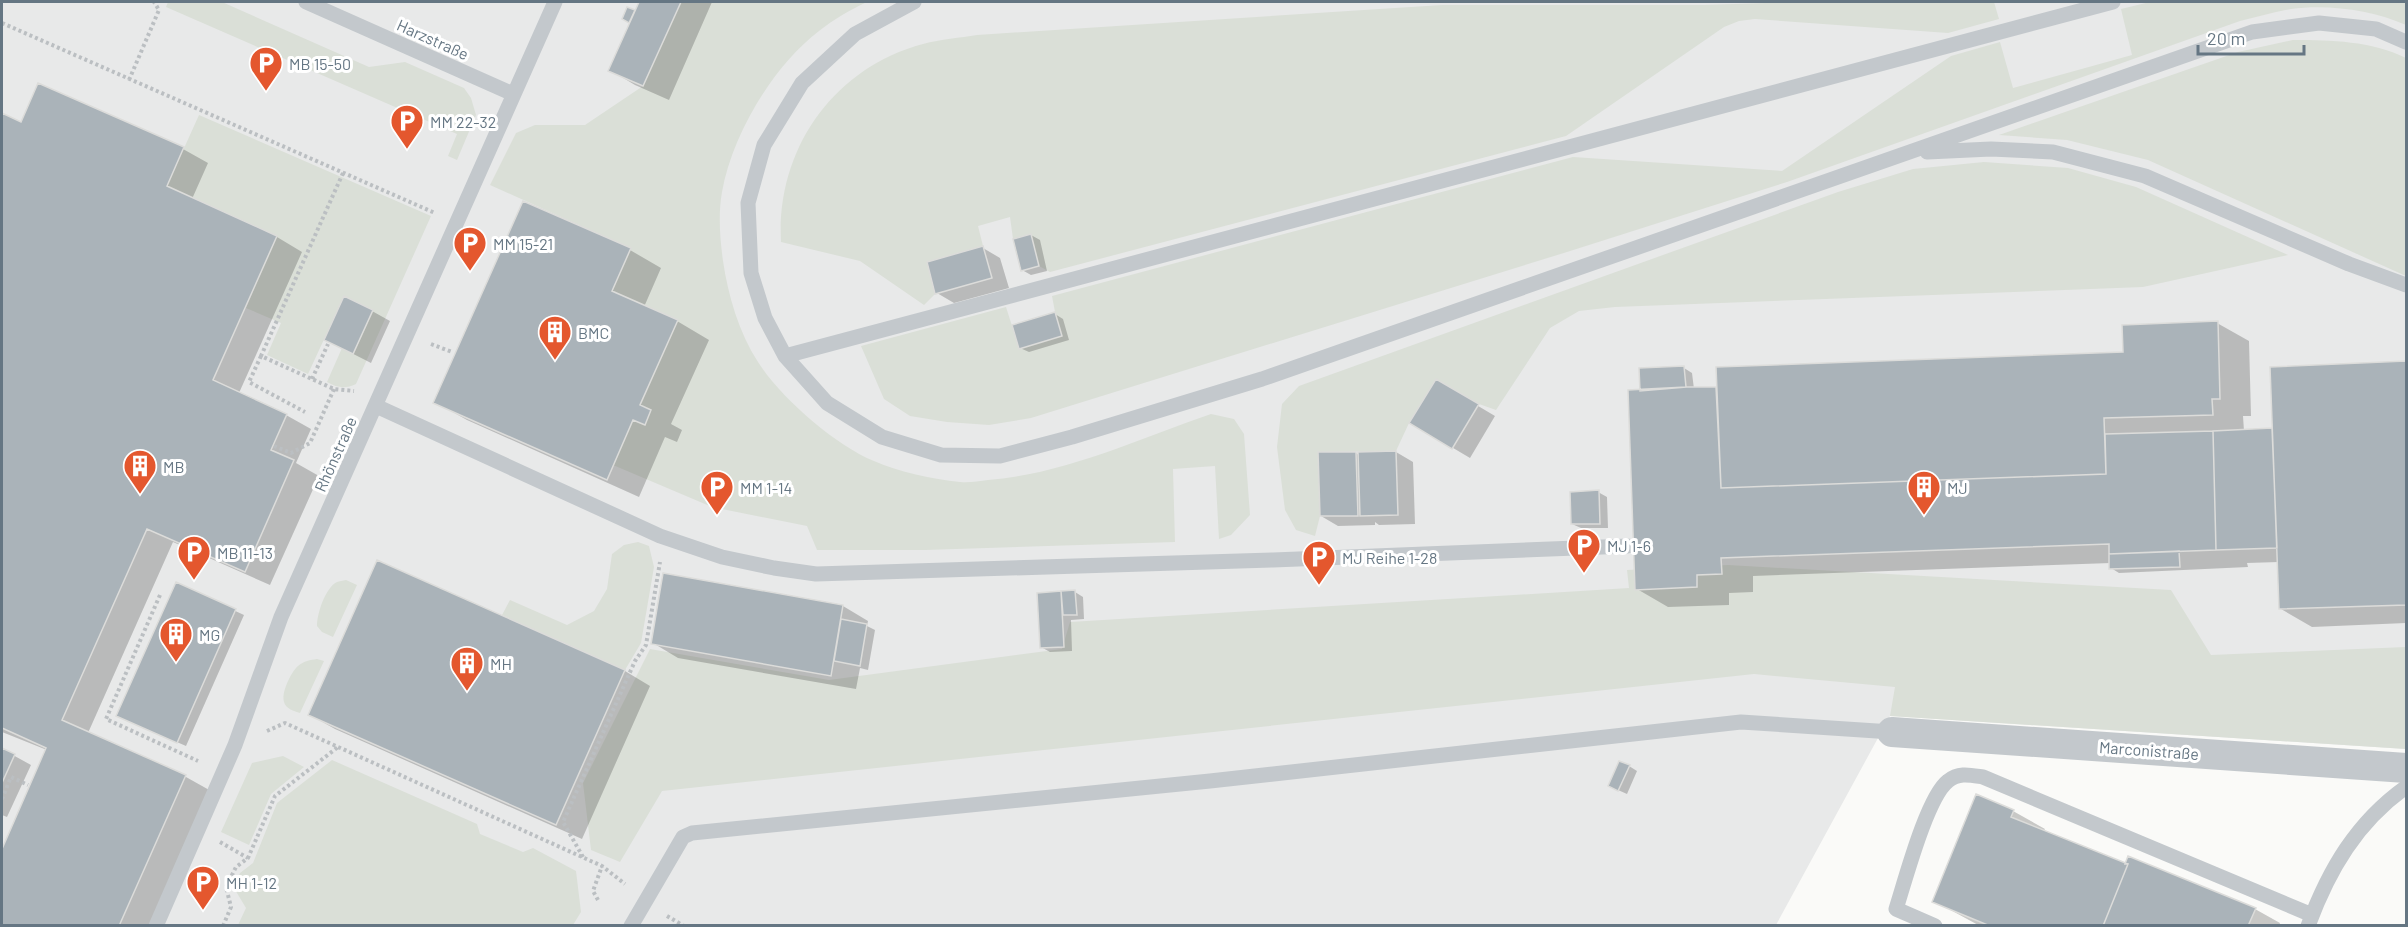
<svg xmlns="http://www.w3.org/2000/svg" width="2408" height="927" viewBox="0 0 2408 927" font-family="Barlow,sans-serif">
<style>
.built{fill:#e8e9e9}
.green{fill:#dadfd7}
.shadow{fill:#0003}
.building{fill:#aab3b9;stroke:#dcdcda;stroke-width:1.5}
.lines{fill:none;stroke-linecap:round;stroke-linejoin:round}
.path{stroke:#bbbfc2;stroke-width:4;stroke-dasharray:3 3;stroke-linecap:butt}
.service{stroke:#c3c8cc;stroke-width:15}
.minor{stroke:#c3c8cc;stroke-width:30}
.labels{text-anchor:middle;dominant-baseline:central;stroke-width:6;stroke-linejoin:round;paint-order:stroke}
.street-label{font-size:16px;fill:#657683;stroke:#fff}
.poi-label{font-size:16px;fill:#657683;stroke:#fff;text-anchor:start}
</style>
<rect width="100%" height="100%" fill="#fafaf8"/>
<path class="built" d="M2 2H2406V749L1890 716 1776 925 2 926Z"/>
<path class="green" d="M168 2H222L369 67 405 62 464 88 471 98 476 115 457 160 448 156 457 134 166 7Z
M681 2H867C850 10 834 19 819 31 773 66 732 135 722 192 718 214 720 239 723 261 728 295 739 333 758 362 781 398 835 445 874 461 899 472 932 479 960 482 969 483 979 481 988 480 1065 474 1138 439 1211 414L1234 419 1244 434 1250 515 1231 535 1219 539 1215 466 1173 469 1175 542 925 550H817L807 526 712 507 613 465 633 420 644 425 651 411 640 405 678 320 612 291 630 248 490 185 516 133 535 125H585L643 86Z
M1793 2H1994L1999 19 1948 33 1755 19 1739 21 1724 27 1566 136 1050 272 1039 266 1031 234 1013 239 1010 217 978 226 983 246 927 262 935 294 924 305 860 261 781 242C776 150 833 68 923 44 941 39 960 38 977 35L1442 5H1704Z
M2150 2H2406V25C2372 10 2328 4 2291 9 2274 12 2257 17 2240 21L1787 182 1567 252 1031 418 989 425 947 422 910 416 884 399 861 346 1006 307 1019 348 1055 312 1052 296 1573 157 1782 171 1951 56 2000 42 2013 88 2132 55 2121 9Z
M2293 40C2332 40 2371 41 2406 58V276L2148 160 2067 140 1999 135 2238 52Z
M199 115 431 216 356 384C345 389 338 388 327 382L342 348 354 354 373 310 344 296 308 374 267 355 281 323 246 308 277 236 167 186Z
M1984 162 2068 168 2136 187 2288 255 2143 287 1615 307 1579 311 1550 328 1496 410 1479 404 1436 379 1409 423 1396 451 1318 452 1320 516 1315 536 1296 530 1285 510 1277 447 1282 404 1299 386 1838 192 1913 169Z
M638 542 649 546 654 567 641 643 625 670 502 615 510 600 567 625 594 611 607 589 612 554 624 545Z
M1728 565 2171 590 2211 655 2406 647V749L1890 716 1895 687 1754 674 662 791 620 862 591 850 583 783 650 649 829 680 1062 649 1070 622 1629 588 1627 570Z
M346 580 357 585 333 637 322 632 317 626C317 614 325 588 337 582 339 581 343 581 346 580Z
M317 659 324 661 300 713C294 711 286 709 284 702 281 693 291 672 298 666 304 661 310 660 317 659Z
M283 756 304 767 271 794 249 845 221 832 252 763Z
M332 760 477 824 480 834 523 852 533 848 576 871 581 912 573 925H238L246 908 234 888 240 873 253 863 277 803Z"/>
<path class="shadow" d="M640 2H712L669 100 635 85 610 70 631 23 624 19 628 9 636 12Z
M2 115 22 124 183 149 208 163 192 199 277 237 302 252 239 393 286 415 311 429 296 463 319 476 270 585 173 542 88 733 186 777 211 791 151 926H2V852L47 750 2 732Z
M1031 235 1040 240 1047 271 1031 275 1022 270Z
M983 248 1000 258 1009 288 954 303 937 293Z
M630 250 661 268 644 307 677 321 709 340 671 424 682 430 677 442 665 437 639 497 467 420 435 402Z
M372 311 390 321 371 363 326 340Z
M1055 314 1063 319 1069 340 1029 352 1020 348Z
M2217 323 2249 341 2251 416H2243L2244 431H2274L2272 368 2406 363V623L2312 627 2281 609 2279 562 2247 563 2248 567 2119 573 2111 568V563L1753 576V592L1729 593V605L1668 607 1637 589 1642 391 1684 368 1692 373 1694 389 1718 388 2125 353Z
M1436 381 1495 416 1470 458 1411 423Z
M1396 452 1413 462 1415 524 1379 525 1375 522V525L1338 526 1321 516 1356 453 1360 456Z
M1598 492 1607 497 1608 528H1581L1572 524Z
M378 562 625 671 650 686 582 839 335 729 310 715Z
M665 575 843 606 868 621 867 626 875 630 868 670 860 668 856 689 678 658 653 643Z
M177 584 244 615 186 746 126 720Z
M1075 592 1083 597 1084 619 1071 620 1072 651 1050 652 1041 647 1038 594Z
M2 749 31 765 7 817 2 815Z
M1629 766 1637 771 1627 794 1618 790Z
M2013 811 2045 829 2043 832 2126 865 2255 909 2280 923 2279 926H1980L1934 901Z"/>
<path class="building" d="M639 2H681L643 86 608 71Z
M627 7 635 10 629 23 622 19Z
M38 83 184 147 167 186 277 236 213 380 287 414 271 450 294 460 245 572 147 529 62 720 186 775 119 926H2V849L46 748 2 728V113L21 122Z
M523 201 631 248 612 291 678 320 640 405 651 410 645 425 633 420 607 480 433 403Z
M1031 234 1039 266 1021 271 1013 239Z
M983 246 992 278 935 294 927 262Z
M344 296 373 310 353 354 324 340Z
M1055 312 1062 336 1019 349 1012 325Z
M2218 321 2220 399H2212L2213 415 2104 418 2106 474 1721 488 1716 367 2123 352 2122 325Z
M2406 361V605L2279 609 2270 367Z
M1684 366 1686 387 1640 391 1639 368Z
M1436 379 1479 404 1452 449 1409 423Z
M1686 387H1716L1721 488 2106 474 2105 434 2213 431 2216 550 2109 554V544L1721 558 1722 574 1697 575V587L1635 590 1628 390Z
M2272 428 2277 548 2216 550 2213 431Z
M1396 451 1398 515 1360 516 1358 452Z
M1318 452H1356L1358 516H1320Z
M1599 490 1600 524H1571L1570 492Z
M2179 551 2180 567 2109 569V554Z
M377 560 625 670 556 825 308 715Z
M663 573 843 605 831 676 651 644Z
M176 582 236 609 177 743 116 716Z
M1075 590 1077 615H1063L1061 591Z
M1061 591 1064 647 1040 648 1037 593Z
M841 619 867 624 860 666 834 661Z
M2 748 15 754 2 783Z
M1619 761 1630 765 1618 791 1608 786Z
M1976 794 2014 810 2011 817 2128 864 2103 926H1990L1932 902Z
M2128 856 2256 908 2248 926H2103L2128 864H2125Z"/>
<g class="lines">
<path class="path" d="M2 23 435 213
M129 80 159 10 154 2
M343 173 261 356 334 389 354 391
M431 344 452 352
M261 356 249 382 305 412
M312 379 328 344
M274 446 291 453 310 443 334 389
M160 595 106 719 198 761
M267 731 285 723 602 866 625 884
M2 799 11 777 28 785
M220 842 248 858
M583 857 563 822 635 661 646 645 660 562
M598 900 593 891 602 866
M667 916 684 926
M223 926 231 907 226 887 236 867 248 858 275 796 338 747"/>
<path class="service" d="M306 2 513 94
M914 2 855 34 802 83 764 145 748 203 751 273 765 318 785 356 827 403 882 437 941 455 1000 456 1072 437 1262 379 2252 32 2319 23 2376 29 2406 42
M1927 152 1991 149 2053 152 2145 176 2349 264 2406 285
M785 356 2113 2
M376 406 660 536 722 557 774 568 816 574 1273 560 1628 546
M156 926 235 745 281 617 555 2
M631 926 683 837 692 833 1210 781 1741 722 1892 732
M1935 926 1896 909C1905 881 1927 797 1948 781 1959 772 1970 775 1983 777L2312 915
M2308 926C2329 869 2357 822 2406 787"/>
<path class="minor" d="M1892 732 2406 768"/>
</g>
<defs>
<g id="parking-pin" transform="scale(1.725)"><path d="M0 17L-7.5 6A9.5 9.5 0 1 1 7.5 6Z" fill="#e4572e" stroke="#fff"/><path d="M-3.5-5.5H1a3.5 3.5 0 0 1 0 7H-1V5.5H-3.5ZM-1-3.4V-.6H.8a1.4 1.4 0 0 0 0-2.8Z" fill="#fff"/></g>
<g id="building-pin" transform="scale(1.725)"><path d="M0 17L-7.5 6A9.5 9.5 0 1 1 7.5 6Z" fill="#e4572e" stroke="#fff"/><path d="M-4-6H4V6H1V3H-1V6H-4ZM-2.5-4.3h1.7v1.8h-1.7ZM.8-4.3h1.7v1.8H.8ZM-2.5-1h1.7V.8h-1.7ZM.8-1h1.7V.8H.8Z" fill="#fff"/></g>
</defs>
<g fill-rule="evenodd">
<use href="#parking-pin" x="266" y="63"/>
<use href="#parking-pin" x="407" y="121"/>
<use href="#parking-pin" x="470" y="243"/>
<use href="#building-pin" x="555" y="332"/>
<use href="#building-pin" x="140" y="466"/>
<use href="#parking-pin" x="717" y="487"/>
<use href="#building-pin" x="1924" y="487"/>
<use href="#parking-pin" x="1584" y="545"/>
<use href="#parking-pin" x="194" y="552"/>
<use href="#parking-pin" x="1319" y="557"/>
<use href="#building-pin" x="176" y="634"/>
<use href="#building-pin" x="467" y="663"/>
<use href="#parking-pin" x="203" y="882"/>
</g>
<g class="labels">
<g class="street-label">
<text transform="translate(433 39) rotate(24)">Harzstraße</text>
<text transform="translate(335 454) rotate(-66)">Rhönstraße</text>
<text transform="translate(2149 750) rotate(4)">Marconistraße</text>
</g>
<g class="poi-label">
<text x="289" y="63">MB 15-50</text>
<text x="430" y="121">MM 22-32</text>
<text x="493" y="243">MM 15-21</text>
<text x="578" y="332">BMC</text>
<text x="163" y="466">MB</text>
<text x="740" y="487">MM 1-14</text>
<text x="1947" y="487">MJ</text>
<text x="1607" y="545">MJ 1-6</text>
<text x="217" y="552">MB 11-13</text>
<text x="1342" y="557">MJ Reihe 1-28</text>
<text x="199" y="634">MG</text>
<text x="490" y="663">MH</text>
<text x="226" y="882">MH 1-12</text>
</g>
</g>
<rect width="2408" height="927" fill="none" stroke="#657683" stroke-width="6"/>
<path d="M2198 45v9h106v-9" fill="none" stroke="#657683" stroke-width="3"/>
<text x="2207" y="45" font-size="18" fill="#657683" stroke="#ffffff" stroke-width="4.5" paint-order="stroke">20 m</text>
</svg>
